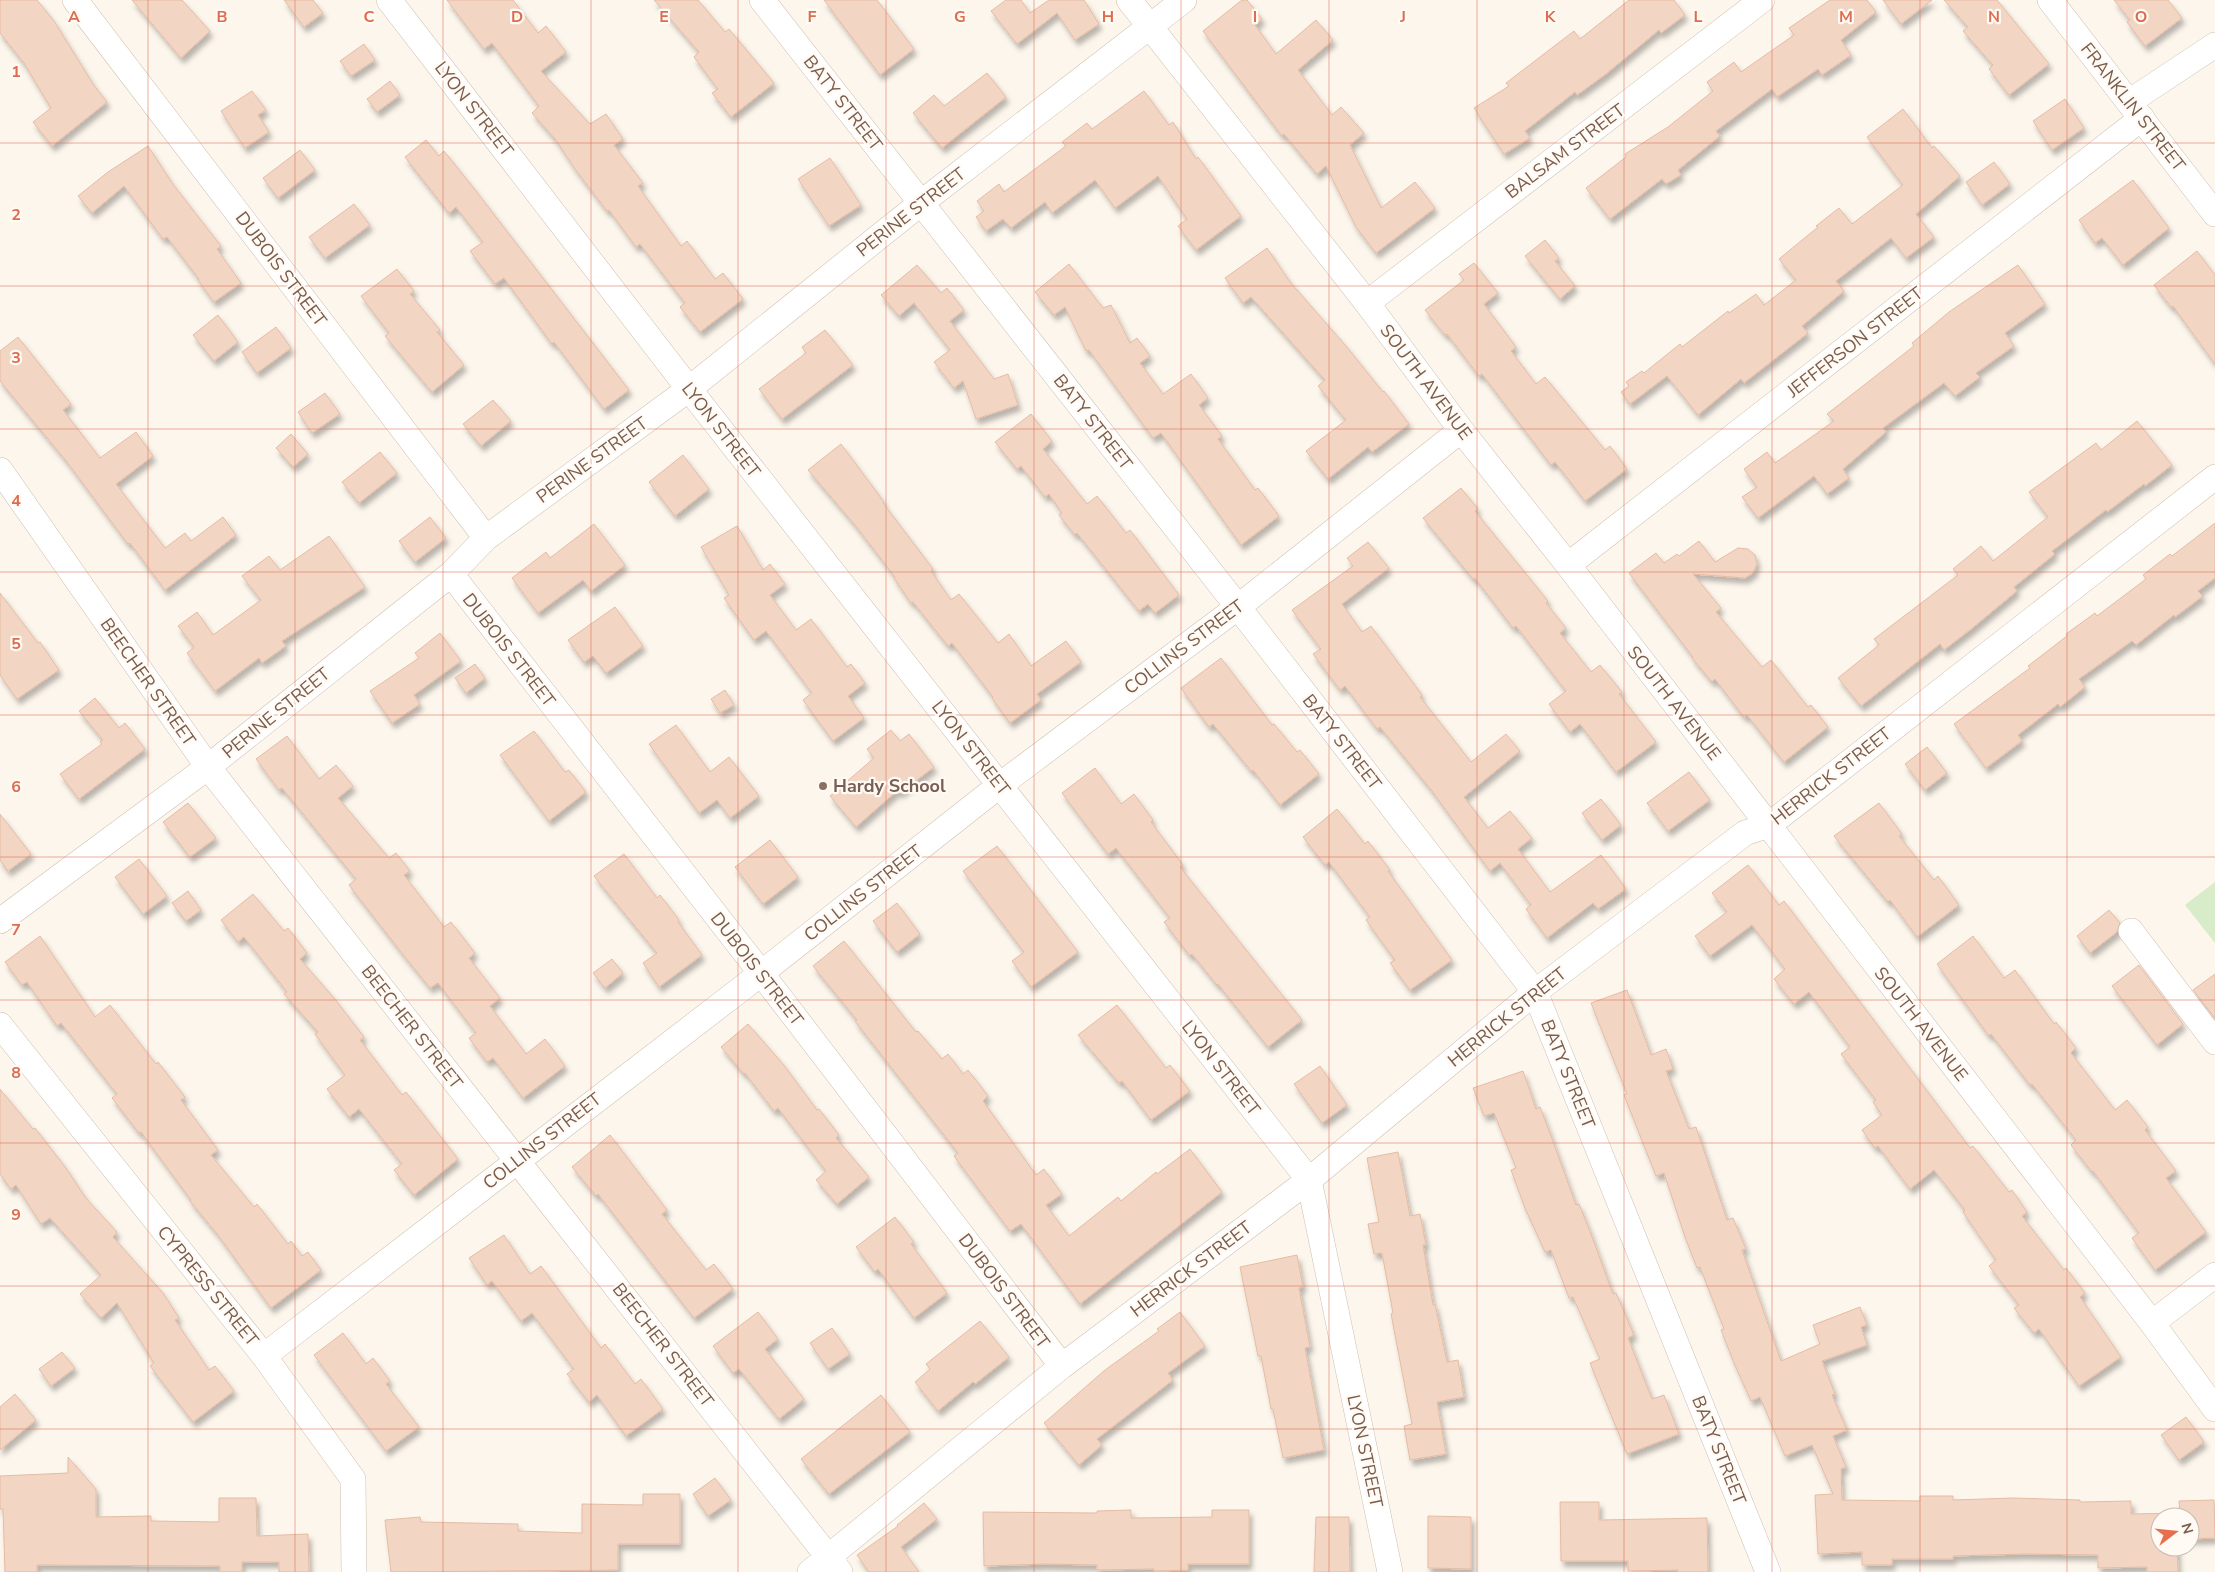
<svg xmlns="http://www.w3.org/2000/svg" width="2215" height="1572" viewBox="0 0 2215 1572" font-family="'Nunito Sans',sans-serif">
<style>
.green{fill:#d8ecc9}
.building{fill:#f3d5c3;stroke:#e6bba3;filter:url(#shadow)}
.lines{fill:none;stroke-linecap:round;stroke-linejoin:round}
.street-casing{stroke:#d1beb0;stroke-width:26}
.street{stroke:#fff;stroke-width:25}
.grid{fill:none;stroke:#dc6d51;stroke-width:1;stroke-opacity:0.55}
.education-dot{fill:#8d6e63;stroke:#fffaf3;stroke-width:2}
.labels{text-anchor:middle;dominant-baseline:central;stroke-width:4.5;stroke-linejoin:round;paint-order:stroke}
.street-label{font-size:18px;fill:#7a5c4d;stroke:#fffaf3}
.education-label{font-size:18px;font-weight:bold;fill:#785e54;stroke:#fffaf3;text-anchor:start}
.grid-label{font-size:16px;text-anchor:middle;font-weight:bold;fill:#dc6d51;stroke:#fffaf3;stroke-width:4.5;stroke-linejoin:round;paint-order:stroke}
</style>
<defs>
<filter id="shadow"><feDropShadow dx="3" dy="5.5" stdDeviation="2.5" flood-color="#0004"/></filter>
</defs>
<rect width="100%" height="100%" fill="#fdf6ec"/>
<path class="green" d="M2215 882V943L2185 905Z"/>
<path class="building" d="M0 0H37L54 21 93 84 107 102 52 146 33 122 51 108 24 63 0 33Z
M132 0H182L210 31 181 58Z
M284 0H313L323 13 304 27Z
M447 0H513L538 33 546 26 566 52 541 71 590 124 606 114 623 139 614 145 643 183 638 186 681 246 687 241 715 279 723 273 743 299 700 332 680 307 685 303 640 244 636 247 609 210 607 211 575 169 556 140 532 113 539 106 492 43 484 49Z
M654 0H698L725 32 729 29 774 83 731 117 712 93 718 89 694 57 699 52Z
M824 0H877L914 49 880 75Z
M1006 0H1021L1030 13 1049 0H1084L1099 24 1075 40 1057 13 1017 44 991 11Z
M1242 0H1247L1262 19 1255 25 1276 54 1316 20 1333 40 1298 70 1332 115 1341 107 1364 133 1350 145 1381 208 1415 182 1435 208 1376 253 1356 227 1326 166 1317 174 1284 134 1282 136 1203 31Z
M1629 0H1674L1685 15 1661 33 1659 30 1606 74 1577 95 1575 92 1525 131 1530 138 1504 154 1474 108 1509 86 1506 83 1574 31 1580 39Z
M1830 0H1867L1876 12 1841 40 1851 55 1822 75 1818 69 1777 97 1772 89 1716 131 1720 136 1678 170 1681 175 1666 184 1662 179 1610 219 1586 188 1626 157 1625 154 1668 127 1713 91 1707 82 1734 62 1741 72 1794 35 1789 28Z
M1883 0H1932L1901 24Z
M1944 0H1997L2049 64 2009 95 1989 69 1993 65 1963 31 1968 27Z
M2114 0H2168L2182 18 2145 46 2127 22 2130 20Z
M364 44 375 60 351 76 340 61Z
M987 73 1006 97 942 148 913 113 934 95 944 106Z
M390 81 400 95 377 112 367 99Z
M252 91 266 110 258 115 269 132 245 148 221 111Z
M1144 91 1169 125 1173 122 1196 159 1198 157 1241 216 1196 250 1178 226 1187 219 1158 176 1115 208 1095 180 1052 213 1045 202 1011 228 1003 219 986 231 976 217 984 211 977 201 999 184 1004 192 1066 146 1062 142 1087 123 1092 129Z
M2065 99 2084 128 2052 150 2033 121Z
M1903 109 1932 148 1934 146 1960 176 1916 214 1934 237 1906 258 1891 238 1836 281 1844 291 1802 326 1808 333 1744 383 1741 379 1698 415 1667 376 1630 404 1621 392 1629 386 1626 382 1642 371 1644 373 1680 344 1682 347 1728 311 1729 313 1756 294 1764 305 1796 280 1779 259 1818 227 1816 226 1839 208 1852 224 1903 185 1867 137Z
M426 140 439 156 444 151 476 191 629 390 604 409 554 342 552 344 504 278 495 284 470 251 483 242 456 207 449 213 405 157Z
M148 146 172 183 221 246 217 249 241 283 214 302 198 280 199 279 167 237 163 239 124 186 92 213 78 196 108 172Z
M300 150 315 170 278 198 263 178Z
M830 158 861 205 829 226 798 179Z
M1994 162 2010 184 1982 205 1966 182Z
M2133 180 2169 228 2123 265 2102 238 2095 243 2079 220Z
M354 204 370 225 325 258 309 237Z
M1545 240 1559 258 1555 261 1575 286 1560 299 1525 256Z
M1267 248 1290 282 1346 346 1383 392 1384 391 1409 424 1372 452 1368 447 1328 479 1306 451 1346 420 1318 386 1325 380 1251 297 1243 303 1225 278Z
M2197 251 2215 275V364L2173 306 2171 307 2154 285Z
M1474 263 1498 293 1484 304 1516 347 1511 351 1536 384 1545 377 1605 450 1610 446 1627 469 1585 501 1555 462 1551 465 1482 374 1479 376 1447 334 1445 335 1425 310 1464 280 1459 274Z
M1069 264 1103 308 1111 305 1130 343 1137 338 1150 356 1140 363 1163 394 1191 374 1208 398 1199 405 1222 436 1218 439 1255 490 1258 488 1279 516 1241 545 1161 433 1153 438 1089 350 1086 351 1065 307 1054 315 1035 292Z
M917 265 941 293 947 288 964 310 950 321 994 379 1008 374 1018 405 976 419 963 381 954 388 934 362 950 350 914 303 899 316 881 295Z
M2018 265 2045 304 2005 333 2014 346 1976 373 1980 377 1955 396 1944 383 1883 428 1886 432 1843 469 1849 478 1827 494 1814 476 1758 518 1742 497 1757 487 1744 469 1767 452 1775 463 1834 421 1827 414 1914 346 1912 343 1949 312Z
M397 269 414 291 410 294 440 330 437 332 464 365 432 392 385 336 389 333 361 296Z
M218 315 238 342 214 361 193 335Z
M276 327 291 348 257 373 242 352Z
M825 330 853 365 782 419 759 389 806 353 802 347Z
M18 337 71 404 63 410 100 458 136 432 153 456 116 484 165 548 185 533 191 541 223 517 236 535 165 590 130 543 128 544 67 462 0 381V351Z
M325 393 340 414 312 433 298 412Z
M493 400 511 421 481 446 463 424Z
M1031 414 1052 441 1043 449 1087 504 1097 496 1126 533 1130 530 1179 595 1155 613 1148 604 1139 611 1077 533 1075 535 1059 515 1062 513 1049 494 1045 497 1021 466 1017 469 995 442Z
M2137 421 2172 465 2145 486 2144 484 2107 512 2106 510 2052 551 2055 554 2014 587 2017 591 1970 630 1944 650 1940 644 1861 706 1838 678 1879 645 1874 639 1958 575 1953 569 1981 546 1993 561 2048 517 2029 492 2096 443 2101 450Z
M291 434 308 454 293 467 276 448Z
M841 444 884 502 883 503 933 569 931 571 951 600 959 594 998 643 1009 634 1031 666 1066 641 1081 662 1037 694 1041 700 1010 723 992 698 993 697 952 643 948 646 913 602 911 603 894 578 895 577 855 525 808 470Z
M380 452 397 473 359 503 342 482Z
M683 455 709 489 675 516 649 482Z
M1461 488 1478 509 1475 511 1548 601 1546 603 1566 628 1560 633 1591 672 1600 665 1622 692 1619 694 1656 742 1616 772 1580 724 1570 732 1549 704 1566 691 1516 626 1513 628 1475 578 1474 580 1423 518Z
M430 517 446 538 415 562 399 541Z
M2215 523V578L2198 591 2203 596 2175 617 2174 615 2136 645 2132 641 2079 679 2085 687 2060 707 2058 704 2018 735 2022 741 1986 768 1954 724 2030 668 2028 666 2067 636 2066 634 2095 613 2097 616 2146 579 2143 575 2170 554 2172 556Z
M594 524 625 565 591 591 583 580 538 613 512 578 546 552 550 558Z
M737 526 763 570 770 564 785 584 770 595 796 630 811 619 847 667 851 664 865 683 848 696 864 718 833 741 803 700 812 693 766 631 754 640 724 598 729 595 701 547Z
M329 536 365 587 282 641 286 646 262 663 259 658 215 691 187 653 194 647 178 626 197 612 213 635 261 600 242 576 269 556 280 570Z
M1699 541 1715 562 1738 548 1748 549 1755 555 1757 564 1753 573 1745 578 1693 574 1721 608 1716 612 1762 667 1771 660 1808 707 1811 705 1828 727 1784 762 1747 715 1744 717 1715 679 1712 682 1692 658 1693 657 1629 573 1656 553 1664 563 1677 554 1679 556Z
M1368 542 1389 568 1342 604 1362 632 1371 626 1422 695 1420 697 1471 762 1506 734 1520 751 1464 797 1488 828 1510 811 1532 838 1518 849 1550 892 1601 855 1626 889 1598 909 1593 903 1547 938 1526 909 1531 905 1500 863 1490 871 1432 791 1380 727 1377 729 1345 686 1340 690 1313 654 1321 649 1292 610 1353 566 1347 558Z
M0 593 38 643 40 642 59 670 17 699 0 675Z
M615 607 643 646 606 673 593 656 584 662 568 640Z
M440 633 461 661 414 695 420 704 392 723 370 691 419 658 415 653Z
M1221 658 1272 725 1274 724 1297 752 1300 750 1319 774 1280 805 1253 770 1252 772 1213 724 1209 727 1181 688Z
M475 664 485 678 466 693 455 678Z
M725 690 734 705 720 713 711 699Z
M95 698 119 728 125 723 145 749 79 799 60 774 102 744 100 742 103 740 79 711Z
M676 725 710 772 729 757 759 796 730 818 717 800 699 813 649 744Z
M891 730 900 741 909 734 934 767 900 793 898 790 856 827 830 796 874 758 867 749Z
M534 731 565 772 569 770 586 792 549 821 500 755Z
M287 736 319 779 336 765 353 786 338 798 389 858 396 853 410 871 404 875 444 927 451 922 475 953 469 958 500 998 490 1006 526 1054 545 1039 565 1066 523 1098 493 1058 487 1062 469 1038 476 1033 438 983 430 988 401 952 349 885 356 879 282 788 279 790 256 759Z
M1927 747 1947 773 1925 790 1905 764Z
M1095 768 1121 804 1134 794 1153 820 1151 822 1183 865 1180 867 1302 1020 1268 1047 1218 984 1217 985 1192 954 1190 956 1164 922 1170 918 1116 848 1108 854 1062 793Z
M1689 772 1710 800 1668 831 1647 803Z
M1601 799 1621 825 1602 840 1582 813Z
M188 803 216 838 190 857 163 822Z
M1879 803 1902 834 1899 836 1934 880 1938 876 1959 905 1917 937 1890 900 1888 902 1834 836Z
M1337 809 1365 844 1368 841 1390 870 1388 871 1452 960 1410 990 1390 963 1395 960 1366 920 1370 917 1329 862 1325 865 1303 837Z
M0 814 31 854 8 871 0 860Z
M770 840 798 877 763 904 735 867Z
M997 846 1078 952 1031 987 1012 961 1024 952 963 871Z
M624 854 657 898 660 895 679 920 678 922 702 955 659 987 643 963 657 953 594 876Z
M139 859 167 896 143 914 115 877Z
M1748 865 1779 905 1784 901 1970 1148 1973 1146 2009 1192 2012 1190 2027 1212 2022 1216 2064 1270 2066 1268 2085 1293 2080 1297 2121 1357 2079 1386 2039 1329 2034 1333 2014 1308 2019 1305 1989 1266 1996 1260 1963 1212 1965 1210 1934 1170 1910 1189 1878 1146 1875 1148 1862 1130 1882 1115 1873 1102 1876 1100 1841 1054 1850 1047 1809 992 1794 1004 1774 979 1785 969 1752 925 1710 956 1695 936 1727 912 1712 893Z
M188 891 201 910 186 921 172 903Z
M253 894 284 931 288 928 307 953 300 959 334 998 364 1037 360 1040 402 1095 406 1092 458 1159 414 1195 394 1170 402 1164 359 1109 349 1117 327 1089 345 1075 315 1034 318 1032 284 994 287 992 244 937 238 942 221 920Z
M897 903 920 934 897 952 873 921Z
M2109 910 2120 923 2117 932 2090 953 2077 936Z
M40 936 95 1017 110 1005 156 1064 158 1062 185 1097 181 1100 218 1150 211 1155 254 1207 257 1204 288 1244 291 1241 302 1256 308 1252 321 1270 271 1308 218 1235 190 1201 191 1200 141 1132 139 1133 112 1098 117 1094 61 1023 57 1026 27 982 22 985 5 962Z
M1973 936 2004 978 2015 970 2054 1024 2056 1022 2076 1048 2071 1053 2115 1110 2127 1100 2148 1127 2145 1130 2176 1171 2166 1178 2206 1232 2155 1270 2132 1238 2139 1233 2093 1171 2092 1172 2071 1145 2076 1140 2032 1084 2030 1085 1991 1034 1989 1036 1937 964Z
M844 941 916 1032 918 1031 942 1059 948 1054 963 1074 968 1070 988 1096 983 1101 1036 1175 1044 1169 1062 1194 1046 1205 1069 1236 1118 1197 1121 1201 1156 1172 1157 1174 1190 1149 1222 1192 1080 1304 1021 1224 1010 1231 954 1156 958 1153 855 1021 857 1020 813 966Z
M612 959 623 973 605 988 593 973Z
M2139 965 2183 1024 2157 1045 2112 986Z
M2215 974V1018L2193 990Z
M1627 990 1651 1055 1666 1049 1673 1069 1666 1071 1689 1129 1696 1127 1727 1220 1733 1218 1746 1249 1742 1250 1781 1361 1820 1344 1813 1325 1860 1307 1867 1325 1861 1327 1867 1345 1822 1361 1835 1394 1832 1395 1847 1430 1833 1436 1846 1467 1841 1469 1842 1500 1920 1501V1496H1953V1500L2013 1498 2080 1500V1502L2131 1501V1514L2180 1513 2179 1501 2214 1500 2215 1538 2190 1539V1517H2160V1547H2177L2178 1572H2147V1567L2098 1568V1555L2024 1554 1953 1556V1559H1892V1565H1862V1552L1818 1554 1815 1495 1833 1494 1812 1445 1785 1456 1760 1397 1751 1401 1734 1363 1721 1330 1724 1329 1700 1267 1697 1268 1685 1237 1664 1173 1656 1176 1624 1095 1627 1094 1591 1003Z
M1117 1005 1166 1068 1170 1065 1190 1091 1151 1120 1122 1081 1119 1083 1078 1035Z
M748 1024 783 1064 817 1110 819 1109 839 1135 836 1138 869 1177 837 1204 816 1180 826 1171 778 1108 774 1111 745 1073 744 1074 721 1047Z
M1320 1066 1347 1105 1322 1123 1294 1084Z
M1523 1071 1536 1109 1540 1107 1551 1136 1576 1205 1579 1204 1591 1234 1613 1294 1616 1293 1634 1335 1628 1338 1652 1399 1664 1395 1679 1434 1627 1454 1590 1363 1600 1359 1573 1297 1569 1298 1551 1250 1545 1252 1525 1208 1511 1170 1516 1168 1494 1113 1484 1116 1473 1088Z
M0 1089 33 1129 35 1128 66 1168 85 1197 117 1232 113 1237 163 1293 179 1318 175 1320 209 1370 215 1366 234 1391 193 1422 150 1366 154 1363 117 1303 101 1318 80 1294 101 1275 50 1218 41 1224 16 1185 11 1189 0 1174Z
M610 1135 667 1210 662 1214 706 1270 714 1264 733 1289 694 1318 598 1194 596 1196 572 1167Z
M1398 1152 1410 1216 1420 1214 1426 1245H1423L1433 1305 1435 1304 1447 1362 1458 1360 1464 1397 1437 1402 1446 1454 1410 1460 1404 1426 1412 1424 1391 1314 1393 1313 1382 1253 1374 1254 1368 1224 1379 1222 1367 1158Z
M895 1217 914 1242 911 1244 947 1293 914 1318 878 1269 875 1272 856 1247Z
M504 1235 530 1274 541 1266 601 1348 605 1344 635 1384 641 1379 663 1409 626 1436 597 1395 589 1402 567 1374 574 1369 532 1313 521 1321 492 1281 487 1285 469 1258Z
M1297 1255 1303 1287 1299 1288 1310 1347 1305 1348 1324 1450 1283 1458 1273 1409H1271L1261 1356H1258L1240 1267Z
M758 1312 778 1339 765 1349 804 1399 779 1419 739 1369 733 1373 713 1346Z
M1180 1312 1205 1346 1168 1373 1173 1380 1097 1439 1102 1445 1079 1465 1044 1423 1105 1370 1159 1331 1157 1329Z
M980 1321 1009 1357 975 1384 973 1382 938 1411 915 1382 930 1369 926 1364Z
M832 1328 850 1354 828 1369 810 1343Z
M343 1333 366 1364 373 1358 390 1381 386 1384 419 1427 386 1451 314 1355Z
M62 1352 75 1368 51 1386 39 1369Z
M15 1394 36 1420 0 1450V1407Z
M881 1395 910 1432 829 1494 801 1459Z
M2186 1417 2204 1442 2179 1460 2161 1435Z
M68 1457 96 1489V1517L151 1516V1521L219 1522V1498H256L257 1536 308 1534 309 1572H279V1562H242V1572H220V1566L37 1565V1572H5L3 1509H0V1476L68 1473Z
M715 1478 731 1500 708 1516 693 1494Z
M643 1494H680V1544H618V1570L391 1572 385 1520 420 1517 421 1522 518 1524V1531L582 1533V1504L643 1505Z
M1560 1502H1599V1520L1707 1518 1708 1572H1678V1570L1628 1571V1561H1561Z
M924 1503 937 1519 901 1547 919 1572H869L857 1555 898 1526 897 1525Z
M1131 1510V1518L1212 1517V1510H1249V1564H1188V1570L1154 1571V1569L1097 1570V1565L1045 1564 984 1566 983 1512 1097 1513V1511Z
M1428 1516 1471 1517V1569L1428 1568Z
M1316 1517H1349L1350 1572H1314Z"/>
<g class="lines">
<g class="street-casing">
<path id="street" d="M75 0 486 538
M389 0 689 389 1309 1180 1390 1572
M762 0 1238 607 1535 992 1768 1572
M1129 0 1367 303 1461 430 1568 565 2152 1323 2215 1409
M2050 0 2215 214
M2129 102 2215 45
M1367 303 1762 0
M0 470 208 767 840 1572
M1568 565 2142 118
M451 574 761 973 1062 1366
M0 921 208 767 451 574 486 538 689 389 921 203 1184 0
M2131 931 2215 1042
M0 1025 264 1356 353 1479 354 1572
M2152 1323 2215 1275
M264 1356 741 989 1000 785 1238 607 1461 430
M810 1572 1062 1366 1309 1180 1535 992 1745 833 1769 825 2215 477"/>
</g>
<use href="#street" class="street"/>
</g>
<path class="grid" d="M148 0V1572M295 0V1572M443 0V1572M591 0V1572M738 0V1572M886 0V1572M1034 0V1572M1181 0V1572M1329 0V1572M1477 0V1572M1624 0V1572M1772 0V1572M1920 0V1572M2067 0V1572M0 143H2215M0 286H2215M0 429H2215M0 572H2215M0 715H2215M0 857H2215M0 1000H2215M0 1143H2215M0 1286H2215M0 1429H2215"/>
<circle class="education-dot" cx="823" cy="786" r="5"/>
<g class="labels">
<g class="street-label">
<text transform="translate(843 103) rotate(52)">BATY STREET</text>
<text transform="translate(2133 107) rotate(52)">FRANKLIN STREET</text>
<text transform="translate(474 109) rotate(52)">LYON STREET</text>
<text transform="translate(1565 151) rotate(-37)">BALSAM STREET</text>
<text transform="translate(911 212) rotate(-38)">PERINE STREET</text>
<text transform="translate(281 269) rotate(53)">DUBOIS STREET</text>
<text transform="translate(1855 342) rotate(-38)">JEFFERSON STREET</text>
<text transform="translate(1426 382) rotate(53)">SOUTH AVENUE</text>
<text transform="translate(1093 422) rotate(52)">BATY STREET</text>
<text transform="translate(721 430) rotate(52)">LYON STREET</text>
<text transform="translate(592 460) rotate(-36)">PERINE STREET</text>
<text transform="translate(1184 647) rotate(-37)">COLLINS STREET</text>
<text transform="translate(509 650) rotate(52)">DUBOIS STREET</text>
<text transform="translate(148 682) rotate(55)">BEECHER STREET</text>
<text transform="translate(1674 703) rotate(52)">SOUTH AVENUE</text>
<text transform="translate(276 713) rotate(-39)">PERINE STREET</text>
<text transform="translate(1342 742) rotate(52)">BATY STREET</text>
<text transform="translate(971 748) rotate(52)">LYON STREET</text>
<text transform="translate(1831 776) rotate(-38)">HERRICK STREET</text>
<text transform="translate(863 893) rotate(-38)">COLLINS STREET</text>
<text transform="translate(757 969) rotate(52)">DUBOIS STREET</text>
<text transform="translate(1507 1017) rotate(-39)">HERRICK STREET</text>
<text transform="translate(1921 1024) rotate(52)">SOUTH AVENUE</text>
<text transform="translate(412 1027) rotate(52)">BEECHER STREET</text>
<text transform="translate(1221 1068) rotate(52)">LYON STREET</text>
<text transform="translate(1568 1074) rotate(68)">BATY STREET</text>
<text transform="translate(542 1141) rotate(-38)">COLLINS STREET</text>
<text transform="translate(1191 1269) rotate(-37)">HERRICK STREET</text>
<text transform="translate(208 1286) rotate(51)">CYPRESS STREET</text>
<text transform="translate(1004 1291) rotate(53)">DUBOIS STREET</text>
<text transform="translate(663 1345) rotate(52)">BEECHER STREET</text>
<text transform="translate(1719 1450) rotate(68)">BATY STREET</text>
<text transform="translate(1365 1451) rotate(78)">LYON STREET</text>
</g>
<g class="education-label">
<text x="833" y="786">Hardy School</text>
</g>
</g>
<g class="grid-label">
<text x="74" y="22">A</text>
<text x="222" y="22">B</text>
<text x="369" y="22">C</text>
<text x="517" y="22">D</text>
<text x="664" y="22">E</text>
<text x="812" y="22">F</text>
<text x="960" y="22">G</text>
<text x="1108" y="22">H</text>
<text x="1255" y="22">I</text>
<text x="1403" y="22">J</text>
<text x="1550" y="22">K</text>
<text x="1698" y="22">L</text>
<text x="1846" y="22">M</text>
<text x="1994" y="22">N</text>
<text x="2141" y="22">O</text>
<text x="16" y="77">1</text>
<text x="16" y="220">2</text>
<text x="16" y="363">3</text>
<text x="16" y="506">4</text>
<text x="16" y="649">5</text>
<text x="16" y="792">6</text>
<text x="16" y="935">7</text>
<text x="16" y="1078">8</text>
<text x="16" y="1220">9</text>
</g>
<g transform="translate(2175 1532) rotate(74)"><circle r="24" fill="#fffaf3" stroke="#cabbb1"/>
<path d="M0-4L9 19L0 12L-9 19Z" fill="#e76f51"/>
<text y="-8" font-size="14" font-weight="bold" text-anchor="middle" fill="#7a5c4d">N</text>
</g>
</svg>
